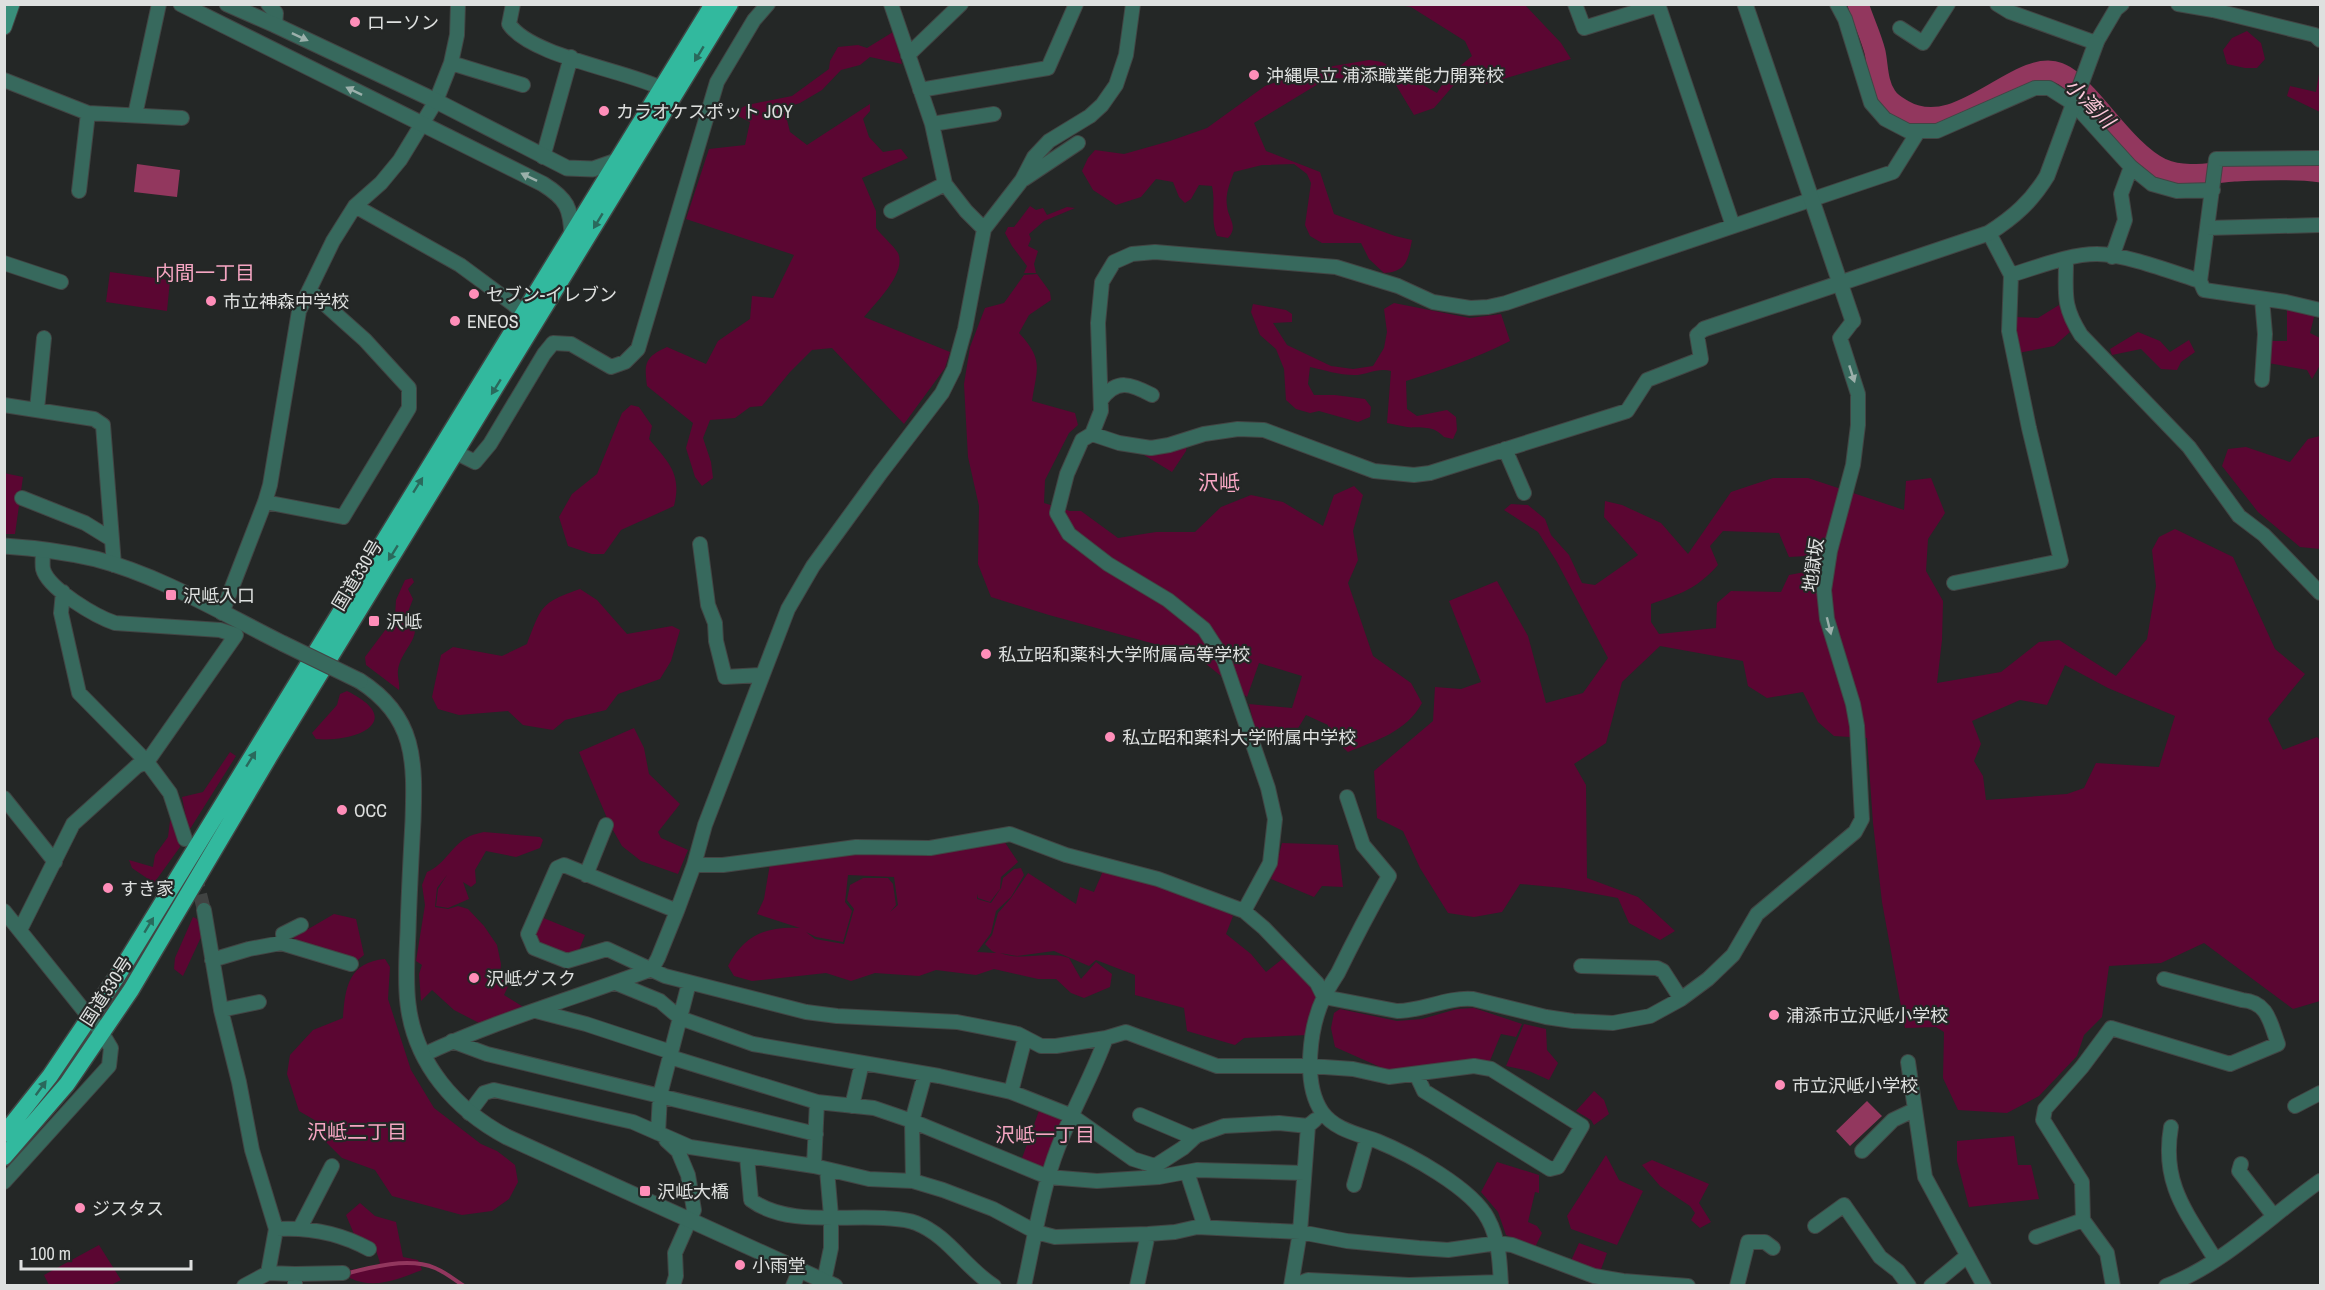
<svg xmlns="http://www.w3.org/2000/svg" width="2325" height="1290" viewBox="0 0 2325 1290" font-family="'Archivo Narrow','Noto Sans JP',sans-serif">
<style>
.green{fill:#5b0632;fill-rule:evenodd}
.water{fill:#92375e}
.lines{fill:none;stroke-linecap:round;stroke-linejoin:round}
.stream{stroke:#92375e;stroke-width:4}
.river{stroke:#92375e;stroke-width:21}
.minor-tunnel{stroke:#404342;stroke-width:14;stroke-dasharray:14 7;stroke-linecap:butt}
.minor-casing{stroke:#424544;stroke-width:16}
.tertiary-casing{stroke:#424544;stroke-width:17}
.secondary-casing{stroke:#424544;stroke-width:17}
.trunk-casing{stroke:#424544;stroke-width:19}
.minor{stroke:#37695d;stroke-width:14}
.tertiary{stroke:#37695d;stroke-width:15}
.secondary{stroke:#398f7b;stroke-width:15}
.trunk{stroke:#32b99e;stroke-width:16}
.tertiary-bridge-casing{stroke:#424544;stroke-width:17;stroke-linecap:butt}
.tertiary-bridge{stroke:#37695d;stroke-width:15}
.oneway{fill:#9bb0ab}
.oneway2{fill:#2a695c}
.poi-dot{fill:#ff8eb9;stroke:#242726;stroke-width:2}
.labels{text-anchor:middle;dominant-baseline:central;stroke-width:4.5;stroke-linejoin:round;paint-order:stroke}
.poi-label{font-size:18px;fill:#dee0df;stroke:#242726;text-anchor:start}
.street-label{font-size:18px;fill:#dee0df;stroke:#242726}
.water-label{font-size:20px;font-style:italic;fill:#fdc8da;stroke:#242726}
.neighbourhood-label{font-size:20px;fill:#f5a6c2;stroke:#242726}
.quarter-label{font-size:21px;fill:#f5a6c2;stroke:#242726}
</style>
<rect width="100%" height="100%" fill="#242726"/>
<path class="green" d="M1399 5H1525L1561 43 1571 59 1486 84 1466 71 1434 108 1414 115 1393 80 1328 78 1254 123 1266 151 1320 172 1334 214 1395 236 1412 240C1408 259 1407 272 1384 273L1369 259 1361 243H1322L1310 236 1305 225 1311 183 1307 174 1294 164 1262 165 1234 172C1230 183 1225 194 1227 206 1228 219 1239 226 1228 238L1217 236C1210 220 1216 204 1212 186L1199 185 1191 199 1185 203 1179 197 1173 182 1156 179 1141 197 1116 205 1093 190 1082 171 1088 158 1095 150 1124 154 1170 141 1207 128 1265 86 1310 70 1369 60 1382 62 1437 93 1446 78 1472 56 1465 41 1411 7Z
M2247 31 2261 43 2265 59 2257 68H2245L2227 64 2223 50 2232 38Z
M893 32 902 64 870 57 860 65 841 70 822 90 800 103 784 108 790 132 807 145 870 104V111L863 119 869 137 883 152 901 149 908 158 862 178 876 211V228C882 236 893 245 898 253 907 273 875 303 864 317L950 352 945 368 904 424 832 348 812 350 790 372 762 406 750 407 735 418 710 420 703 438 711 462 713 478 702 486 695 477 686 448 693 423 647 386C644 363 645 357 667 347L706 364 718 341 750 319 752 296 773 298 794 255 686 219 709 149 745 145 750 122 732 113 747 105 792 96 829 69 830 61 838 47 858 45 867 48Z
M2320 68V112L2287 96 2290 86 2316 92Z
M1030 206 1036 210 1043 208 1047 215 1067 207 1075 208 1044 221 1029 234 1031 239 1028 246 1038 251 1034 264 1036 273H1024L1027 266 1012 246 1005 233 1008 227H1014Z
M110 272 170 280 167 311 106 302Z
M1037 274 1050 292 1051 300 1029 315 1019 333C1044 360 1037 368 1032 401L1075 413 1078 425 1069 433 1045 480 1044 503 1070 511H1081L1118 538 1156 532H1195L1221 507 1251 495 1283 502 1323 526 1334 495 1354 486 1363 495 1353 531 1358 560 1348 583 1373 656 1411 683 1422 703C1406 732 1377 740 1348 752L1328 734V725L1306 715 1297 730 1255 729 1249 704 1292 708 1302 676 1259 663 1247 697 1195 655 1049 615 991 597 978 564 979 506 968 457 964 384 970 347 985 308 1004 303 1024 275Z
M1394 303 1470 318 1501 314 1510 341C1476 358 1442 370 1406 381L1407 409 1417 416 1447 410 1456 417 1457 430 1453 439 1444 437C1432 424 1422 429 1407 427 1400 426 1394 424 1387 423L1391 371C1378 367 1367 375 1354 375 1339 375 1324 370 1310 367L1308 384 1314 395H1335L1365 399 1371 407 1370 417 1358 422 1319 411 1310 413 1296 409 1286 400 1284 369 1276 349 1260 335 1251 312 1253 304 1286 310 1292 314V322L1273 323 1287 345 1331 366 1353 369 1373 366 1384 348 1387 332 1384 309Z
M2059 305 2070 332 2054 346 2018 353 2013 332 2015 317 2038 318Z
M2287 309 2315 313 2310 333 2320 338V365L2312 379 2307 370 2268 363 2269 341H2287Z
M2138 332 2160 341 2170 352 2189 340 2195 352 2181 362 2177 370 2161 369 2141 349 2112 355 2110 349Z
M631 405 639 407 652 426 649 439C669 463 682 474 674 506L621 530 604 554H592L568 546 559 517 572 494 597 474 622 413Z
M2320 436V549L2300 547 2258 512 2222 466 2228 449 2246 447 2290 462 2308 439Z
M1187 445 1186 451 1172 472 1144 455Z
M4 473 23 477 15 534H5Z
M1773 478H1808L1904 510 1906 481 1931 478 1945 513 1928 539 1926 571 1943 601 1942 640 1937 683 2001 672 2039 642 2059 640 2116 676 2147 639 2156 586 2152 550 2159 537 2175 529 2233 557 2275 649 2305 674 2268 719 2283 750 2317 737 2320 740V1001L2293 1009 2204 943 2161 963 2109 966 2102 1017 2084 1035 2077 1056 2039 1096 2007 1113 1958 1110 1943 1078 1944 1032 1936 1027 1905 1028 1882 902 1873 823 1867 738 1834 736 1818 722 1803 692 1767 698 1748 686 1743 661 1660 646 1622 682 1606 743 1574 764 1586 785 1587 878 1638 897 1675 931 1660 940 1629 923 1618 898 1563 888 1520 884 1502 912 1474 917 1448 913 1420 868 1403 831 1377 818 1374 771 1433 721 1435 687 1461 689 1481 682 1449 601 1497 581 1528 636 1546 703 1583 693 1608 658 1557 562 1538 532 1504 510 1511 504 1528 505 1545 519 1551 535 1569 555 1582 583 1595 585 1638 555 1604 517 1605 501 1622 505 1661 523 1688 554 1731 492ZM1723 531 1779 533 1789 557 1823 555 1821 569 1789 575 1781 592 1731 591 1717 603 1716 628 1659 634 1651 622V604C1682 593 1695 590 1718 565L1710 546ZM2065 665 2108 688 2175 716 2159 767 2096 763 2084 788 2067 794 1986 800 1983 776 1974 761 1981 744 1972 721 2020 700 2047 705Z
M412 578 414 582 408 589 413 599 408 612C427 637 402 646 398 670 397 676 400 683 399 690L366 665 365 657 395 617 396 600 405 580Z
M580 589 597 600 627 634 672 626 680 630 671 661 660 679 618 694 606 710 565 720 553 730 523 725 508 711 459 715 438 709 432 697 441 655 453 647 502 656 527 644C542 606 540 603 580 589Z
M347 691C408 721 355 743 316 739L312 733 337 705 340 694Z
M634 728 644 748 649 774 680 804 658 832 661 838 688 850 678 874 641 861 622 846 610 825 579 752Z
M230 752 236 756 190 829 188 828 182 797 203 792Z
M173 820 180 847 154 883 132 868 129 860 153 867 155 855 168 837 170 821Z
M484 832 540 837 543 840 540 848 516 857 486 851 475 870 476 883 471 887 463 882 469 899 448 908 436 906 438 889 447 875 437 888 435 907 448 909 458 906 468 909 484 926 497 945 501 964 500 975 492 976 482 972 492 977 501 976 502 974 511 980 504 995 525 1008 481 1024 454 1010 432 990 421 1001 419 974 422 965 416 961 425 905 422 885 427 872C445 865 452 844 470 836 474 834 480 833 484 832Z
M1004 841 1018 862 1001 877 1000 889 990 902 978 898 977 894V899L991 903 1001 888 1003 878 1014 869 1021 868 1024 875 1011 897 996 911 991 933 977 952 996 953 992 951 985 944 992 935 998 913 1011 898 1028 873 1076 904 1080 887 1094 892 1103 871C1153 882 1188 891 1233 916L1226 934 1251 954 1266 972 1285 957 1304 976 1317 999 1307 1035 1244 1038 1235 1045 1187 1031 1184 1008 1135 995V975L1096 960 1089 966 1054 951 1017 956 1000 953C1025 962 1044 950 1069 958L1081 979 1096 962 1112 974 1110 987 1084 998 1071 993 1056 979H1038L994 969 976 975 936 970 919 976 875 973 851 981 826 973 752 981 734 976 728 966C744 935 766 926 800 928L757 914 764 899 770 864 813 855ZM848 875 894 877 898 905 890 912 896 905 893 884 888 878H863L850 885 847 900 854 909 844 944 815 939 806 932 816 937 843 942 852 911 845 902Z
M1282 843 1338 845 1343 887 1322 886 1314 897 1271 879 1277 863Z
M334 914 356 919 364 955 354 963 293 938Z
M193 917 197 919 202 935 183 976 174 969 175 958Z
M541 917 585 935 579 950 566 953 536 941 534 932Z
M385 959 390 967 388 999 411 1070 434 1108 481 1144 497 1151 515 1165 518 1182 509 1199 492 1211 462 1215 392 1196 375 1170 342 1158 324 1140 318 1122 299 1111 287 1074 290 1055 313 1030 343 1018C345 987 349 962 385 959Z
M1474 1008 1522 1024 1516 1037 1501 1034 1489 1063 1389 1071 1335 1047 1331 1028 1334 1013 1340 1009 1397 1021 1422 1019 1457 1009Z
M1524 1024 1546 1029 1547 1050 1558 1063 1549 1080 1529 1071 1506 1066Z
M1594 1091 1604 1100 1609 1114 1594 1125 1591 1120 1576 1111Z
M1040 1108 1065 1119 1048 1162 1040 1168 1021 1161Z
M2014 1136 2018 1165H2031L2039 1199 1969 1207 1957 1161V1141Z
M1606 1155 1619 1180 1643 1191 1617 1245 1571 1229 1567 1216Z
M1652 1160 1709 1184 1699 1203 1711 1222 1700 1228 1691 1220 1695 1213 1690 1206 1660 1186 1642 1165Z
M1497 1162 1539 1175V1193L1535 1192 1528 1222 1537 1226 1542 1233 1535 1247 1506 1235 1498 1212 1481 1192Z
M360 1203 375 1216 396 1222 403 1257 418 1260 422 1270C398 1279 374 1290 350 1278V1270L376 1266 380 1263 375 1247 354 1234 346 1215Z
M1579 1243 1607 1253 1600 1272 1570 1263Z
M99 1245 121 1280 111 1285H49L44 1275Z"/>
<path class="water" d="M137 164 180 170 177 197 134 192Z
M1867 1101 1882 1116 1850 1146 1836 1131Z"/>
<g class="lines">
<path class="stream" d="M345 1274C371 1267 409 1257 435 1268 445 1272 455 1280 464 1286"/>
<path class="river" d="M1858 4C1863 20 1871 36 1875 52 1878 66 1877 83 1886 96 1890 103 1896 106 1903 110 1959 143 2018 57 2059 73 2070 77 2079 88 2087 96 2108 118 2134 156 2162 169 2185 179 2209 173 2234 171 2259 170 2296 168 2320 172"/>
<path class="minor-tunnel" d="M195 874 204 910"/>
<g class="minor-casing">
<path id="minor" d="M268 4 276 13 275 25
M513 4 509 24C530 56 624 70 661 88
M891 4 932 124 945 184 966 211 984 229
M1575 4 1584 28 1658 5
M1658 4 1733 226
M1837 4 1845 19 1871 103 1885 119 1908 131H1937L2035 88H2049L2074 104 2131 167 2152 184 2177 191 2213 190
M1997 4 2010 12 2096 43 2116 9 2122 4
M2178 4 2213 10 2315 35 2320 40
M1900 28 1923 43 1948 4
M908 55 961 4
M451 63 523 85
M4 80 88 113 182 118
M920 90 1048 68 1076 4
M135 115 159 4
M932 124 994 114
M543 157 571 57
M2320 158 2216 159 2200 281 2204 290 2286 302 2320 310
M1024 179 1078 143
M79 191 88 113
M355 206 460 265 525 313
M891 211 945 184
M2207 228 2320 225
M2112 257 2125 220 2121 194 2131 167
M2066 260C2066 294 2062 305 2081 335L2189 447 2239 516 2264 535 2320 593
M4 263 61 282
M2011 275C2038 267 2069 254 2097 254 2125 254 2172 272 2200 281
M2262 380 2265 334 2262 299
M1101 400C1117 378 1131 384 1152 395
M4 405 94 419 103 425 114 565
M37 409 44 338
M1092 434 1119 443 1151 448 1169 445 1204 434 1238 429 1264 430 1374 471 1414 475 1430 473 1627 411 1647 380 1701 359 1697 335 1704 329
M1505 449 1524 493
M455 452 475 462 490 444 544 354 553 343 571 344 611 367 625 362 638 349 717 82 754 20 768 4
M22 498 85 523 111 539
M265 502 343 517 409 408V388L365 340 309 290
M700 544 708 605 715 623 716 641 725 677 761 675
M1954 583 2061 561 2029 428 2009 331 2011 275 1989 233
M63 592 61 613 79 693 147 762 170 793 185 839
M222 613 265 502 270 485 299 311 333 241 355 206 381 183 400 160 436 101 451 63 457 35 458 4
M1347 797 1363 845 1389 876C1371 908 1354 940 1338 973 1333 981 1328 988 1324 997 1310 1026 1302 1083 1322 1112 1335 1130 1358 1134 1377 1141 1409 1154 1472 1188 1488 1219 1499 1239 1500 1263 1501 1286
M4 798 55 862
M694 865H723L856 847 930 848 1010 834 1066 855 1158 879 1244 911 1264 928 1317 983 1324 997
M586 875 606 825
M204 910 221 1010 239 1082 252 1150 276 1229 268 1273 295 1274V1286
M4 911 102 1033 111 1048 109 1066 4 1182
M677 911 564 865 557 868 528 934 534 948 567 961 607 949 665 976 806 1012 837 1016 957 1022 1018 1034 1041 1046H1056L1106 1038
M1244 911 1270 863 1275 819 1268 788 1224 660 1204 629 1168 600 1108 564 1069 534 1057 513 1067 474 1082 440 1092 434 1101 411 1098 323 1102 282 1114 262 1132 254 1155 252 1336 267 1398 286 1433 302 1470 308 1488 307 1506 303 1893 172 1918 132
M20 930 73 824 137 766 147 762 236 635 220 630 115 623C97 617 48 589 43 569 42 563 43 556 43 550
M284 943 283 934 301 925
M212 960 249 949 281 943 351 964
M1581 966 1657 968 1663 971 1681 999
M616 983 660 1001 680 1018 753 1044 939 1076 1011 1092 1072 1116 1133 1159 1155 1166 1183 1148 1196 1136 1224 1126 1279 1123 1308 1126
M1324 997 1397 1011C1423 1011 1446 997 1473 999L1546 1017 1573 1021 1613 1023 1650 1016 1681 999 1708 979 1733 955 1757 914 1855 832 1862 819 1857 726 1853 704 1827 619 1824 590 1830 551 1853 465 1858 425V394L1840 338 1853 321
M221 1010 259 1002
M536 1011 586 1024 671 1052
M452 1041 487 1054 816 1134
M423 1055C497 1020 575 998 652 969L658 958 677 911 694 865 705 825 788 609 813 566 880 474 942 393 954 369 965 329 984 229 1022 180 1034 157 1049 141 1090 116 1102 105 1116 85 1126 55 1133 4
M670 1057 817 1102 874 1108 912 1121 1048 1177 1097 1181 1159 1177 1197 1170 1304 1173
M1908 1062 1925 1177 1984 1286
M1011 1092 1025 1038
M852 1106 862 1063
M2295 1106 2320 1093
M469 1113 484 1093 494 1090 633 1122 690 1147 814 1166 869 1179 913 1181 943 1190 993 1209 1036 1232 1055 1237 1148 1234 1175 1232 1197 1227 1300 1232 1347 1241 1419 1248 1448 1250 1497 1243 1512 1245 1594 1276 1623 1281 1688 1286
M1140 1115 1194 1138
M2171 1127C2161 1184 2187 1213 2215 1259
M658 1133 660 1095 689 983
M666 1140 678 1151 688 1175 694 1210 675 1253 676 1276 673 1286
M1862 1151 1893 1120 1914 1110
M747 1157 751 1200C786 1226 842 1215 884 1218 895 1219 906 1219 916 1223 949 1236 965 1268 994 1286
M2241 1164 2239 1171 2273 1215
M814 1166 817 1102
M1187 1172 1205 1227
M913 1181 912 1121 925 1074
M1354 1185 1367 1138
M1815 1226 1844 1205 1880 1257 1898 1271 1909 1286
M300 1228 332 1166
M276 1229C309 1227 340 1233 369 1249
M2036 1237 2083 1220
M295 1274 343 1273
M824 1281 831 1248V1216L827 1170
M244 1286 268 1273
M793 1286 800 1269
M1024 1286C1032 1250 1038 1213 1048 1178 1061 1129 1089 1085 1106 1038L1126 1032 1217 1066H1310L1353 1069 1389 1077 1474 1066 1491 1069 1582 1126 1558 1167 1550 1169 1424 1091 1416 1074
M1137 1286 1148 1234
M1291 1286 1300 1232 1308 1126 1315 1120
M1292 1286 1308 1280 1409 1285 1501 1282
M1737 1286 1748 1242H1765L1773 1248
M1931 1286 1967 1256
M2113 1286 2107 1253 2083 1220 2082 1182 2043 1120 2045 1109 2082 1067 2111 1028 2230 1064 2278 1044C2270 1022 2268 1002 2242 1000L2164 979
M2166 1286C2224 1264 2270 1216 2320 1181"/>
</g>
<g class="tertiary-casing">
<path id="tertiary" d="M181 4 543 184C567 199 571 208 572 236
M227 4 275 25 436 101 567 168 593 169 619 160
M1745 4 1853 321
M1704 329 1989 233C2014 217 2032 201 2047 176L2096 43
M4 546C35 548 66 552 96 559 161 576 222 613 282 643
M360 681C416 717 415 761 413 821 411 858 409 894 408 931 407 955 405 980 408 1004 415 1064 456 1110 507 1137L835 1286"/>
</g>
<g class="secondary-casing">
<path id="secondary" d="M4 27 12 4"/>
</g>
<g class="trunk-casing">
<path id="trunk" d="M4 1134 50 1076 118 975 713 4
M4 1157 67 1084 131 990 269 757 730 4"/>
</g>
<use href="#minor" class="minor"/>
<use href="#tertiary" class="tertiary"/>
<use href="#secondary" class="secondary"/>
<use href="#trunk" class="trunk"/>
<g class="tertiary-bridge-casing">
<path id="tertiary-bridge" d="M282 643 360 681"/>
</g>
<use href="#tertiary-bridge" class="tertiary-bridge"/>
</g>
<defs><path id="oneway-solid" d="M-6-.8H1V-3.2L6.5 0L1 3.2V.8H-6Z" transform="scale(1.5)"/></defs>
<g class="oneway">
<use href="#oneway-solid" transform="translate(300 37) rotate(25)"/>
<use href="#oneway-solid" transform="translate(354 91) rotate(-154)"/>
<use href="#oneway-solid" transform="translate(529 177) rotate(-154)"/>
<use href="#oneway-solid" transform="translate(1852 374) rotate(72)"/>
<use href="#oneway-solid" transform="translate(1829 626) rotate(76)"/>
</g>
<g class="oneway2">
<use href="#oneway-solid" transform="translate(699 54) rotate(121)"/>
<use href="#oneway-solid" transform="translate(598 221) rotate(121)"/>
<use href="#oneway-solid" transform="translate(496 387) rotate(122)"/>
<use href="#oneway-solid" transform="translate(418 485) rotate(-58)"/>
<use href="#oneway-solid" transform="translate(393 553) rotate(122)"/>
<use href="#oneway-solid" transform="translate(251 759) rotate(-58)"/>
<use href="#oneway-solid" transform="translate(149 925) rotate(-59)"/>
<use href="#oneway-solid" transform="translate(41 1088) rotate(-54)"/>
</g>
<g class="poi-dot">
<circle cx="355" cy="22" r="6"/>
<circle cx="1254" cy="75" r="6"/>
<circle cx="604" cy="111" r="6"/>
<circle cx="474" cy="294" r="6"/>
<circle cx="211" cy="301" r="6"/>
<circle cx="455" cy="321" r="6"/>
<rect x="165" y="589" width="12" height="12" rx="3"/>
<rect x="368" y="615" width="12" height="12" rx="3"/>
<circle cx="986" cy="654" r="6"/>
<circle cx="1110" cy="737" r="6"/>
<circle cx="342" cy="810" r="6"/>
<circle cx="108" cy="888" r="6"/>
<circle cx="474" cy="978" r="6"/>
<circle cx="1774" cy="1015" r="6"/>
<circle cx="1780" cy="1085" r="6"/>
<rect x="639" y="1185" width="12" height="12" rx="3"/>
<circle cx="80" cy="1208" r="6"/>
<circle cx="740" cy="1265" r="6"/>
</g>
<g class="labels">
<g class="poi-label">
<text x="367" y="22">ローソン</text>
<text x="1266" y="75">沖縄県立 浦添職業能力開発校</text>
<text x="616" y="111">カラオケスポット JOY</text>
<text x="486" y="294">セブン-イレブン</text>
<text x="223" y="301">市立神森中学校</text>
<text x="467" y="321">ENEOS</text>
<text x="183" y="595">沢岻入口</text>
<text x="386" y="621">沢岻</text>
<text x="998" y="654">私立昭和薬科大学附属高等学校</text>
<text x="1122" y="737">私立昭和薬科大学附属中学校</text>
<text x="354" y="810">OCC</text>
<text x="120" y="888">すき家</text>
<text x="486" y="978">沢岻グスク</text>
<text x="1786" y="1015">浦添市立沢岻小学校</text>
<text x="1792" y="1085">市立沢岻小学校</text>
<text x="657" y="1191">沢岻大橋</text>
<text x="92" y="1208">ジスタス</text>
<text x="752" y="1265">小雨堂</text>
</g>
<g class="street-label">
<text transform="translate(1813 565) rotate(-82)">地獄坂</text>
<text transform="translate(357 575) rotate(-59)">国道330号</text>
<text transform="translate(106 991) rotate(-57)">国道330号</text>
</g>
<g class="water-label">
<text transform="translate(2090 103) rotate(45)">小湾川</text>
</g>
<g class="neighbourhood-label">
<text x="205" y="272">内間一丁目</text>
<text x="357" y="1131">沢岻二丁目</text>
<text x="1045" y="1134">沢岻一丁目</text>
</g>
<g class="quarter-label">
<text x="1219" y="482">沢岻</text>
</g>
</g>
<rect width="2325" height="1290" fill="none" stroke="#dee0df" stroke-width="12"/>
<path d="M21 1260v9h170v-9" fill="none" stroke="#dee0df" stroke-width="3"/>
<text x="30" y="1260" font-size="18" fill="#dee0df" stroke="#242726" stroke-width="4.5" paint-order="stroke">100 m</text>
</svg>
